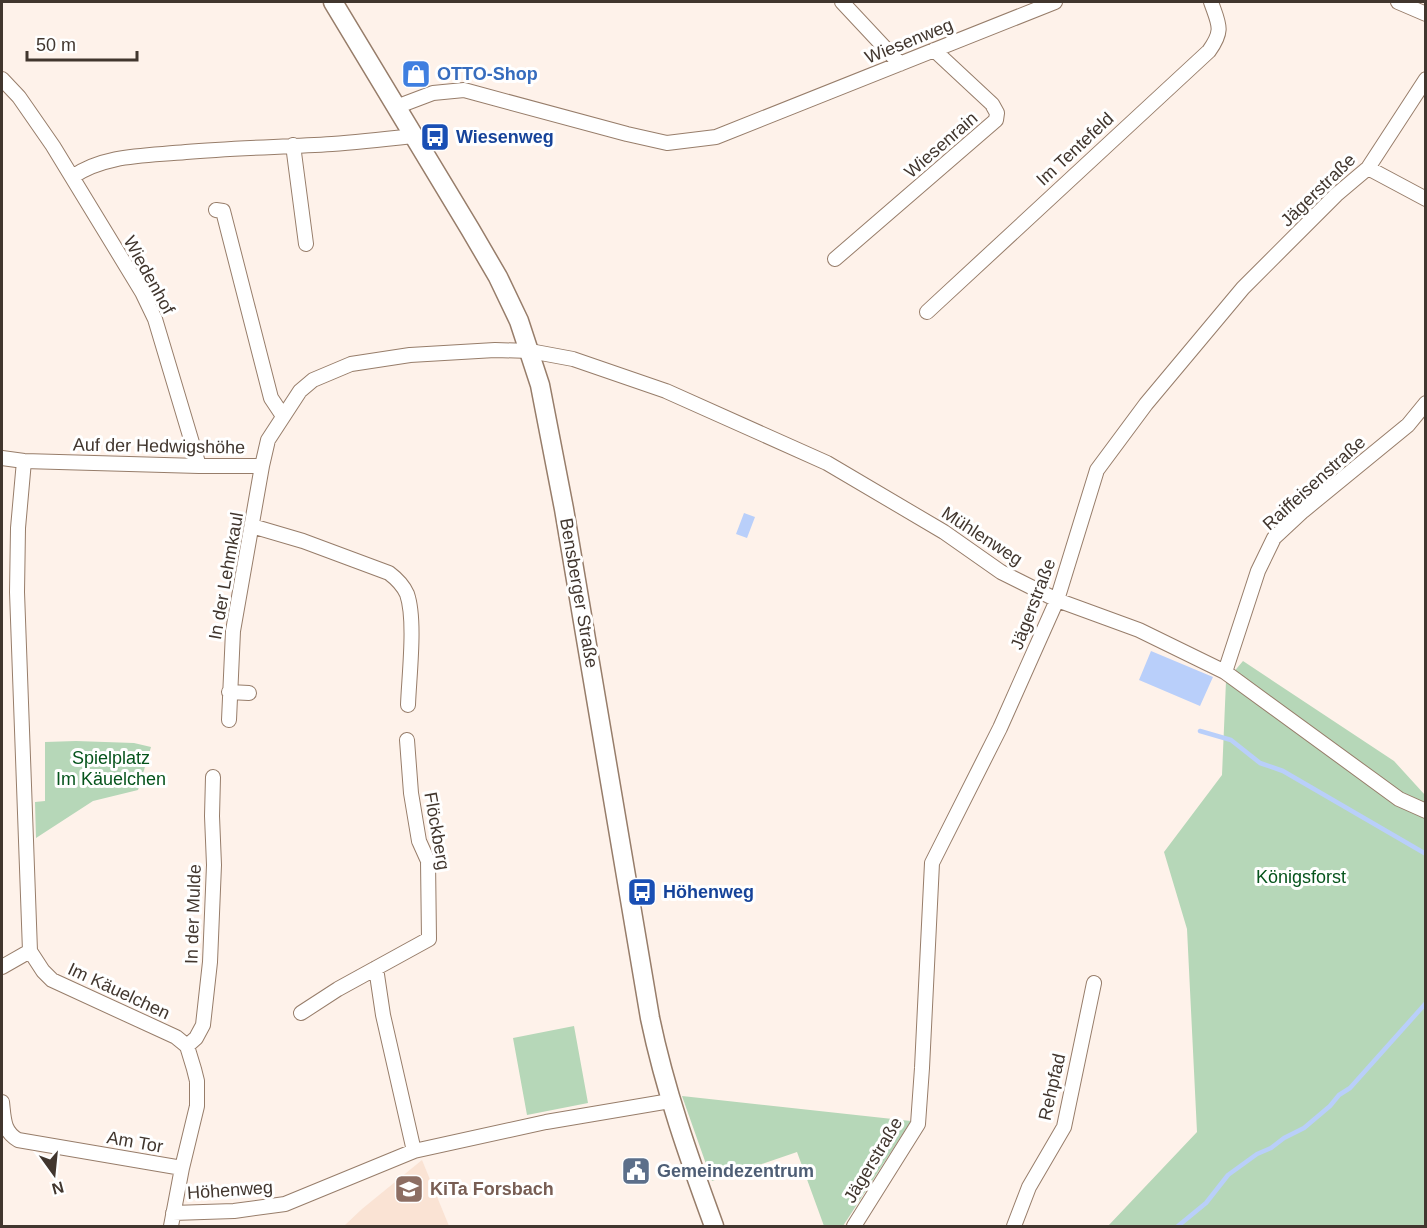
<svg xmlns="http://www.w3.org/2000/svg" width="1427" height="1228" viewBox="0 0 1427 1228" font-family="Helvetica,sans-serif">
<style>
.built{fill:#fae3d4}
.green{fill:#b6d7b8}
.water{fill:#b9cffa}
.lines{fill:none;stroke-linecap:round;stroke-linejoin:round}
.stream{stroke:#b9cffa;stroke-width:4.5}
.minor-casing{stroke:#977d6a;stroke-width:16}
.secondary-casing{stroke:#977d6a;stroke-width:21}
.minor{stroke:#fff;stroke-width:14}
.secondary{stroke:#fff;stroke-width:18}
.labels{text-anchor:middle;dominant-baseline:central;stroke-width:6;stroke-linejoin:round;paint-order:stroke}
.street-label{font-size:18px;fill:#41362e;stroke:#fff}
.shop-label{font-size:18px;font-weight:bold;fill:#366cbe;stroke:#fff;text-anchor:start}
.transit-label{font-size:18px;font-weight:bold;fill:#164399;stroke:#fff;text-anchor:start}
.park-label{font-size:18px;fill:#06541c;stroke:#fff}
.service-label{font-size:18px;font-weight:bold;fill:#4e5e75;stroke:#fff;text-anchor:start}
.education-label{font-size:18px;font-weight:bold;fill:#785e54;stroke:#fff;text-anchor:start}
</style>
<rect width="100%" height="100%" fill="#fef2ea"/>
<path class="built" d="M422 1160 449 1226H344L362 1209Z"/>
<path class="green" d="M1243 661 1394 761 1425 795V1226H1108L1197 1132 1187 929 1164 852 1222 775 1226 681Z
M76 741 134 743 151 747 138 790 93 801 36 838 35 802 45 801V742Z
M574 1026 588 1103 527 1115 513 1038Z
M682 1096 911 1121 843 1226H824L797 1152 712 1181Z"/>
<path class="water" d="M744 513 755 517 747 538 736 534Z
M1151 651 1213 677 1200 706 1139 680Z"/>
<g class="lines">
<path class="stream" d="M1200 731 1231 740 1260 763 1283 771 1426 854
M1178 1226 1206 1203 1228 1175 1257 1154 1271 1148 1284 1138 1304 1128 1330 1106 1339 1095 1350 1088 1426 1003"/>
<g class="minor-casing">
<path id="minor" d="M842 2 900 64
M1398 2 1426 14
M2 79 19 97 53 146 142 292 155 319 199 466
M396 107 433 93 464 90 627 134 667 143 716 137 1055 2
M293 145 306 244
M1368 168 1426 199
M72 177C105 154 147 156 186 152 234 148 283 147 332 144 359 142 386 139 413 136
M216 210 223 211 271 398 283 416
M835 259 996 120 997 113 992 104 934 50
M927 312 1209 51C1224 30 1219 25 1211 2
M2 458 24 461 199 466H262L268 440 300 391 313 380 351 364 410 355 495 350 530 351 573 359 666 391 827 463 944 532 1001 572 1057 600 1139 630 1225 672 1373 780 1399 799 1426 811
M24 461 18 528 17 592 30 951 43 971 52 980 176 1037 187 1046 194 1069 197 1081V1106L182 1168 171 1226
M252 526 303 541 389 573C397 579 403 585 407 594 416 620 409 676 408 705
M1225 672 1258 571 1274 538 1303 511 1408 425 1426 403
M229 692 249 693
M229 720 233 631 262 466
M2 967 30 951
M376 968 383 1015 414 1151
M301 1013 338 989 429 939 428 861 419 841 411 793 407 740
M187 1046 196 1038 203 1025 210 962 214 865 212 816 213 777
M2 1102C4 1119 3 1131 18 1140L182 1168
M173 1213 234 1211 285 1204 414 1151 546 1122 670 1101
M854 1226 918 1124 922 1068 932 863 1000 728 1057 600 1097 470 1146 404 1243 288 1336 195 1368 168 1426 79
M1014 1226 1029 1187 1064 1127 1094 983"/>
</g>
<g class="secondary-casing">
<path id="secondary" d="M333 2 470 229 498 277 519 321 540 385 564 509 650 1018C665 1090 689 1158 714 1226"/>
</g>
<use href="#minor" class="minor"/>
<use href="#secondary" class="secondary"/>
</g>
<defs>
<g id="shop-square" transform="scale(1.5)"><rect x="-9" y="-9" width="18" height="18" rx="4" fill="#3f7fe0" stroke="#fff"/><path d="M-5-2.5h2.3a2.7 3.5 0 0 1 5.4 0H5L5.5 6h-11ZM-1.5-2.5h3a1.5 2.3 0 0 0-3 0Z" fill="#fff"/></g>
<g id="bus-square" transform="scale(1.5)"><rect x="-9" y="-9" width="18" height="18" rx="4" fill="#1a4fb4" stroke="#fff"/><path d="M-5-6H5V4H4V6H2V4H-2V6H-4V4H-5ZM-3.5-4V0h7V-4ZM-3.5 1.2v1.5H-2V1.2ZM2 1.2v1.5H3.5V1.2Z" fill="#fff"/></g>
<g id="civic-square" transform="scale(1.5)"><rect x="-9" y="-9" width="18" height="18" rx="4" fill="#5c6f8a" stroke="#fff"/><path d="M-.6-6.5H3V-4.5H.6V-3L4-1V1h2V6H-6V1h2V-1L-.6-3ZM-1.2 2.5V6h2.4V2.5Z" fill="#fff"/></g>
<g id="school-square" transform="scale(1.5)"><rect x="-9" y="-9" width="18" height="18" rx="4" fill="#8d6e63" stroke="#fff"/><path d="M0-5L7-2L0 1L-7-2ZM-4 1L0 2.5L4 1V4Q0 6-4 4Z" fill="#fff"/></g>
</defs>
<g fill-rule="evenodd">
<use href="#shop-square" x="416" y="74"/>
<use href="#bus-square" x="435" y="137"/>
<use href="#bus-square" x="642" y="892"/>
<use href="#civic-square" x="636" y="1171"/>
<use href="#school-square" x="409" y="1189"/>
</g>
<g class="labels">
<g class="street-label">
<text transform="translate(909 41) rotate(-22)">Wiesenweg</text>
<text transform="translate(941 145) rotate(-41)">Wiesenrain</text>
<text transform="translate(1075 149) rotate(-43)">Im Tentefeld</text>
<text transform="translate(1318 190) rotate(-44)">Jägerstraße</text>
<text transform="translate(149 275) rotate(61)">Wiedenhof</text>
<text transform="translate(159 446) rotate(1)">Auf der Hedwigshöhe</text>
<text transform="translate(1314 483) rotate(-42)">Raiffeisenstraße</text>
<text transform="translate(982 536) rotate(33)">Mühlenweg</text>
<text transform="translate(226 576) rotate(-80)">In der Lehmkaul</text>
<text transform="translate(579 593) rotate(80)">Bensberger Straße</text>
<text transform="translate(1033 604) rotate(-69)">Jägerstraße</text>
<text transform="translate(437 831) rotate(80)">Flöckberg</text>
<text transform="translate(193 914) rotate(-88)">In der Mulde</text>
<text transform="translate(119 991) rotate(25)">Im Käuelchen</text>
<text transform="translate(1052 1087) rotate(-77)">Rehpfad</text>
<text transform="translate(135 1142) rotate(10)">Am Tor</text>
<text transform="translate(873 1160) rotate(-59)">Jägerstraße</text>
<text transform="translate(230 1190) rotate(-4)">Höhenweg</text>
</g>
<g class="shop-label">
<text x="437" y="74">OTTO-Shop</text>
</g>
<g class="transit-label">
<text x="456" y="137">Wiesenweg</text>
<text x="663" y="892">Höhenweg</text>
</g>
<g class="park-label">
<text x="111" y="758">Spielplatz<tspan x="111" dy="21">Im Käuelchen</tspan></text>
<text x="1301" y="877">Königsforst</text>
</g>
<g class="service-label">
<text x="657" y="1171">Gemeindezentrum</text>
</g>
<g class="education-label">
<text x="430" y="1189">KiTa Forsbach</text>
</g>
</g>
<rect width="1427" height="1228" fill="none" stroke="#41362e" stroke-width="6"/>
<g transform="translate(54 1174) rotate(165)" stroke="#ffffff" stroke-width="4.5" paint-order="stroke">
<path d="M0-4.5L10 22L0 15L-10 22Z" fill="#41362e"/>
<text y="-9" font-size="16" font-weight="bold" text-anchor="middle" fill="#41362e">N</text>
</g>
<path d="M27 51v9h110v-9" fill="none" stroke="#41362e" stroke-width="3"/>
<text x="36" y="51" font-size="18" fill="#41362e" stroke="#ffffff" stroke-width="4.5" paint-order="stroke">50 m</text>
</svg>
